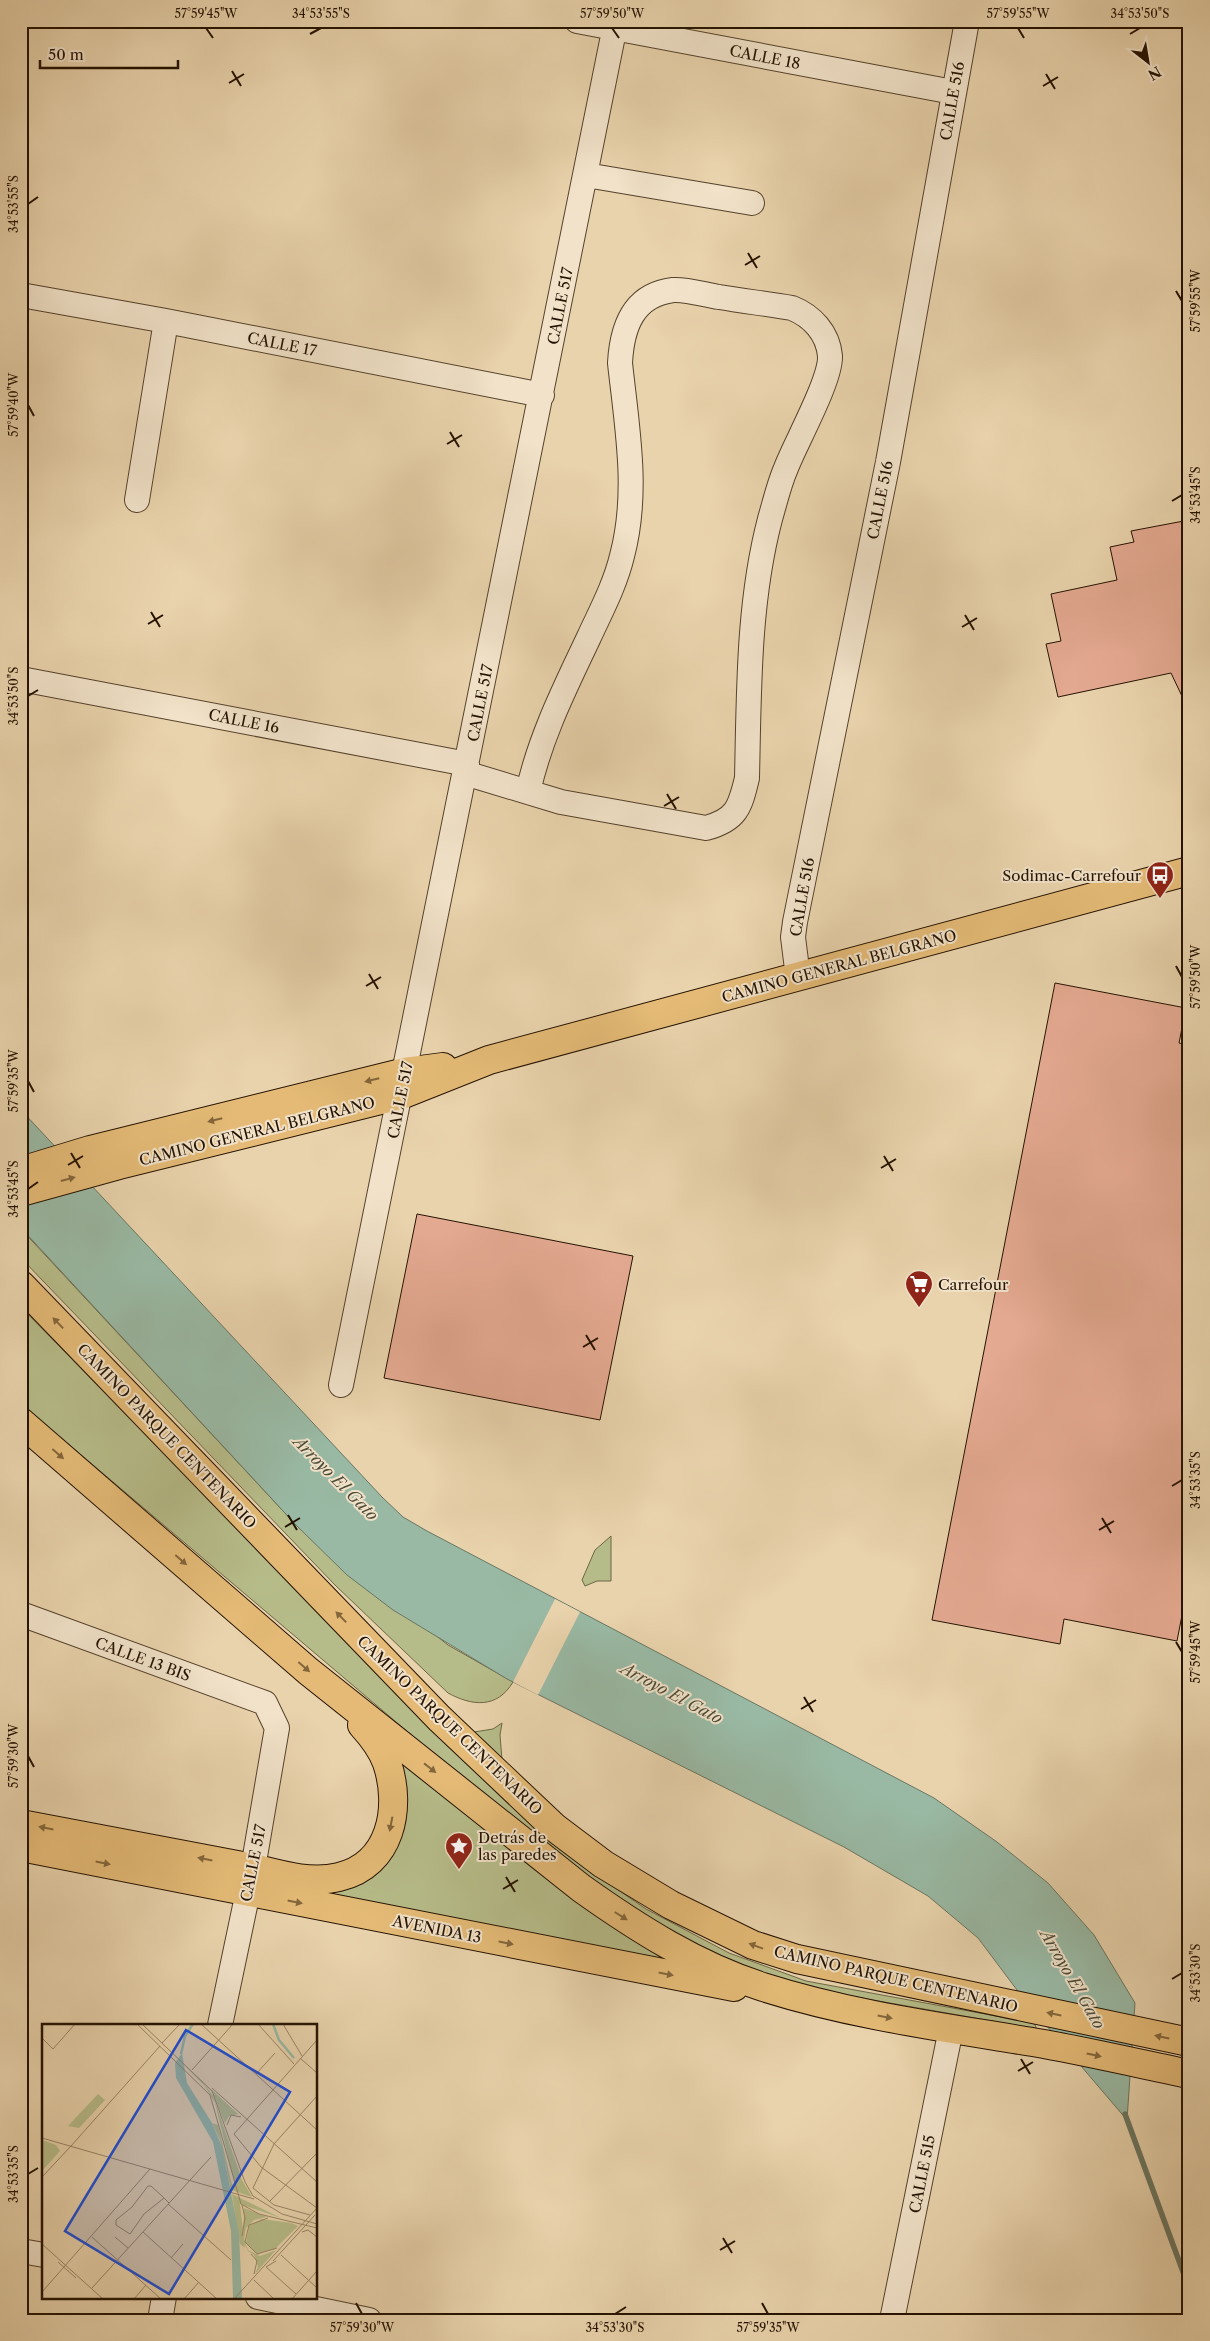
<svg xmlns="http://www.w3.org/2000/svg" width="1210" height="2341" viewBox="0 0 1210 2341" font-family="'Libre Caslon Text',serif">
<style>
.green{fill:#b6bc89;stroke:#6d6744}
.water{fill:#99b9a4;stroke:#6a7662}
.pier{fill:#e9d3ac}
.lines{fill:none;stroke-linecap:round;stroke-linejoin:round}
.stream{stroke:#6a7662;stroke-width:5.5}
.building{fill:#e4a991;stroke:#241200}
.minor-casing{stroke:#55422b;stroke-width:26}
.major-casing{stroke:#241200;stroke-width:30}
.minor{stroke:#f1e2c9;stroke-width:24}
.major{stroke:#e4ba76;stroke-width:28}
.oneway{fill:#84663b}
.ticks{fill:none;stroke:#241200;stroke-width:2}
.labels{text-anchor:middle;dominant-baseline:central;stroke-width:4;stroke-linejoin:round;paint-order:stroke}
.street-label{font-size:15px;fill:#241200;stroke:#f1e2c9}
.poi-label{font-size:15px;fill:#241200;stroke:#f1e2c9;text-anchor:start}
.water-label{font-size:16px;font-style:italic;fill:#4d4c39;stroke:#f1e2c9}
.inset-river{fill:none;stroke:#99b9a4;stroke-width:2.5}
.inset-road{fill:none;stroke:#9a8667;stroke-width:1}
.view{fill:#1d4ed8;fill-opacity:0.15;stroke:#1d4ed8;stroke-width:2.5}
.inset-edge{fill:none;stroke:#241200;stroke-width:2.5}
.neatline{fill:none;stroke:#241200;stroke-width:2}
.ticks-label{font-size:12px;text-anchor:middle;fill:#241200}
</style>
<rect width="100%" height="100%" fill="#e9d3ac"/>
<filter id="stains"><feTurbulence type="fractalNoise" baseFrequency=".004" numOctaves="4"/><feColorMatrix values="0 0 0 0 .2 0 0 0 0 .09 0 0 0 0 .02 0 0 0 .5 -.17"/></filter>
<radialGradient id="worn" r=".72"><stop offset=".6" stop-color="#630" stop-opacity="0"/><stop offset="1" stop-color="#630" stop-opacity=".3"/></radialGradient>
<path class="green" d="M21 1229 297 1526 448 1645 513 1682C497 1709 472 1706 448 1693L335 1585 21 1258Z
M21 1307 400 1695 586 1868 614 1887 646 1909 729 1953 806 1981 1034 2023 1037 2029 805 1988 726 1961 640 1917 507 1816 21 1404Z
M611 1536V1581H597L585 1586 582 1580 595 1550Z
M502 1723 500 1735 502 1760 474 1732 493 1729Z
M398 1759 690 1966 281 1885 356 1884Z"/>
<path class="water" d="M21 1110 382 1497 403 1517 427 1531 934 1798 997 1842 1048 1883 1094 1935 1135 2003 1127 2120 1023 1998 978 1938 928 1896 844 1847 507 1679 393 1610 347 1575 297 1526 21 1228Z"/>
<path class="pier" d="M555 1599 580 1612 538 1695 513 1682Z"/>
<g class="lines">
<path class="stream" d="M1125 2114 1186 2280 1189 2313"/>
</g>
<path class="building" d="M1189 520V711L1171 673 1058 697 1046 644 1061 641 1051 594 1117 580 1110 547 1134 542 1131 531Z
M1055 983 1186 1008 1179 1043 1189 1045V1579L1177 1641 1064 1619 1060 1644 932 1620Z
M417 1214 633 1256 600 1420 384 1378Z"/>
<g class="lines">
<g class="minor-casing">
<path id="minor" d="M577 21 953 92
M586 175 752 203
M21 295 166 321 542 395
M137 500 166 321
M21 679 467 764
M465 773 561 802 706 828C736 820 740 808 747 778 749 691 748 603 770 519 775 502 779 484 786 468 796 442 831 380 830 356 828 333 812 316 792 308 768 304 743 301 719 297 705 295 687 289 673 290 633 295 622 327 620 363 627 428 639 492 622 556 615 585 601 611 589 637 565 688 540 737 528 792
M798 977 793 937 795 922 888 462 967 21
M341 1385 616 21
M21 1614 265 1703 277 1728 253 1868 220 2025
M21 2251 44 2255
M258 2297 369 2320
M160 2320 164 2297
M892 2320 951 2029"/>
</g>
<g class="major-casing">
<path id="major" d="M21 1171 90 1150 405 1072 443 1067
M21 1192 119 1165 401 1095 489 1060 1189 871
M21 1285 439 1718 554 1827 603 1864 671 1905 753 1945 797 1959 1189 2042
M21 1422 308 1671 581 1888C637 1928 697 1966 763 1987 854 2016 950 2028 1044 2044 1093 2053 1141 2064 1189 2074
M21 1824 253 1868C281 1875 311 1884 339 1877 391 1865 402 1808 387 1763 382 1749 372 1736 362 1725
M21 1847 734 1987"/>
</g>
<use href="#minor" class="minor"/>
<use href="#major" class="major"/>
</g>
<defs><path id="oneway-solid" d="M-6-.8H1V-3.2L6.5 0L1 3.2V.8H-6Z" transform="scale(1.25)"/></defs>
<g class="oneway">
<use href="#oneway-solid" transform="translate(372 1080) rotate(166)"/>
<use href="#oneway-solid" transform="translate(215 1120) rotate(166)"/>
<use href="#oneway-solid" transform="translate(68 1179) rotate(-15)"/>
<use href="#oneway-solid" transform="translate(58 1323) rotate(-134)"/>
<use href="#oneway-solid" transform="translate(58 1454) rotate(41)"/>
<use href="#oneway-solid" transform="translate(181 1560) rotate(41)"/>
<use href="#oneway-solid" transform="translate(341 1617) rotate(-134)"/>
<use href="#oneway-solid" transform="translate(304 1667) rotate(41)"/>
<use href="#oneway-solid" transform="translate(430 1768) rotate(38)"/>
<use href="#oneway-solid" transform="translate(391 1824) rotate(101)"/>
<use href="#oneway-solid" transform="translate(46 1828) rotate(-169)"/>
<use href="#oneway-solid" transform="translate(205 1859) rotate(-169)"/>
<use href="#oneway-solid" transform="translate(103 1863) rotate(11)"/>
<use href="#oneway-solid" transform="translate(295 1902) rotate(11)"/>
<use href="#oneway-solid" transform="translate(621 1916) rotate(32)"/>
<use href="#oneway-solid" transform="translate(506 1943) rotate(11)"/>
<use href="#oneway-solid" transform="translate(756 1946) rotate(-160)"/>
<use href="#oneway-solid" transform="translate(666 1974) rotate(11)"/>
<use href="#oneway-solid" transform="translate(1054 2014) rotate(-168)"/>
<use href="#oneway-solid" transform="translate(885 2017) rotate(11)"/>
<use href="#oneway-solid" transform="translate(1162 2037) rotate(-168)"/>
<use href="#oneway-solid" transform="translate(1094 2055) rotate(12)"/>
</g>
<path class="ticks" d="M206 28 213 38M612 28 619 38M1018 28 1024 38M310 34 321 28M1130 34 1140 28M232 71 241 86M1046 74 1055 89M229 83 244 74M1043 86 1058 77M28 204 38 197M748 253 757 268M745 265 760 256M1176 291 1182 301M28 405 34 416M450 432 459 447M447 444 462 435M1172 501 1182 495M151 612 160 627M965 615 974 630M148 624 163 615M962 627 977 618M28 696 38 690M667 794 676 809M664 806 679 797M1176 966 1182 977M369 974 378 989M366 986 381 977M28 1081 34 1092M71 1153 80 1168M884 1156 893 1171M68 1165 83 1156M881 1168 896 1159M28 1189 38 1182M586 1335 595 1350M583 1347 598 1338M1172 1486 1182 1480M288 1515 297 1530M1102 1518 1111 1533M285 1527 300 1518M1099 1530 1114 1521M1176 1642 1182 1652M804 1697 813 1712M801 1709 816 1700M28 1756 34 1767M506 1877 515 1892M503 1889 518 1880M1172 1979 1182 1973M1021 2059 1030 2074M1018 2071 1033 2062M28 2174 38 2168M723 2238 732 2253M720 2250 735 2241M356 2303 362 2314M762 2303 768 2314M615 2314 626 2307"/>
<defs>
<g id="bus-pin" transform="scale(1.4375)"><path d="M0 17L-7.5 6A9.5 9.5 0 1 1 7.5 6Z" fill="#8f2418" stroke="#f1e2c9"/><path d="M-5-6H5V4H4V6H2V4H-2V6H-4V4H-5ZM-3.5-4V0h7V-4ZM-3.5 1.2v1.5H-2V1.2ZM2 1.2v1.5H3.5V1.2Z" fill="#fff"/></g>
<g id="supermarket-pin" transform="scale(1.4375)"><path d="M0 17L-7.5 6A9.5 9.5 0 1 1 7.5 6Z" fill="#8f2418" stroke="#f1e2c9"/><path d="M-6-5.5h2.5l.6 2H6L4.5 2H-2.5L-4.4-4H-6ZM-1.5 3.2a1.3 1.3 0 1 0 .1 0ZM3 3.2a1.3 1.3 0 1 0 .1 0Z" fill="#fff"/></g>
<g id="sight-pin" transform="scale(1.4375)"><path d="M0 17L-7.5 6A9.5 9.5 0 1 1 7.5 6Z" fill="#8f2418" stroke="#f1e2c9"/><path d="M0-6L1.8-2.2L6-1.7L2.9 1.2L3.7 5.4L0 3.3L-3.7 5.4L-2.9 1.2L-6-1.7L-1.8-2.2Z" fill="#fff"/></g>
</defs>
<g fill-rule="evenodd">
<use href="#bus-pin" x="1160" y="875"/>
<use href="#supermarket-pin" x="919" y="1284"/>
<use href="#sight-pin" x="459" y="1846"/>
</g>
<g class="labels">
<g class="street-label">
<text transform="translate(765 57) rotate(11)">CALLE 18</text>
<text transform="translate(952 101) rotate(-80)">CALLE 516</text>
<text transform="translate(560 306) rotate(-79)">CALLE 517</text>
<text transform="translate(282 344) rotate(11)">CALLE 17</text>
<text transform="translate(880 500) rotate(-79)">CALLE 516</text>
<text transform="translate(480 703) rotate(-79)">CALLE 517</text>
<text transform="translate(244 721) rotate(11)">CALLE 16</text>
<text transform="translate(802 897) rotate(-80)">CALLE 516</text>
<text transform="translate(839 966) rotate(-15)">CAMINO GENERAL BELGRANO</text>
<text transform="translate(400 1100) rotate(-79)">CALLE 517</text>
<text transform="translate(257 1131) rotate(-14)">CAMINO GENERAL BELGRANO</text>
<text transform="translate(167 1436) rotate(46)">CAMINO PARQUE CENTENARIO</text>
<text transform="translate(143 1659) rotate(20)">CALLE 13 BIS</text>
<text transform="translate(450 1725) rotate(44)">CAMINO PARQUE CENTENARIO</text>
<text transform="translate(253 1863) rotate(-79)">CALLE 517</text>
<text transform="translate(437 1929) rotate(11)">AVENIDA 13</text>
<text transform="translate(896 1979) rotate(13)">CAMINO PARQUE CENTENARIO</text>
<text transform="translate(922 2174) rotate(-79)">CALLE 515</text>
</g>
<g class="poi-label">
<text x="1141" y="875" text-anchor="end">Sodimac-Carrefour</text>
<text x="938" y="1284">Carrefour</text>
<text x="478" y="1837">Detrás de<tspan x="478" dy="17">las paredes</tspan></text>
</g>
<g class="water-label">
<text transform="translate(336 1478) rotate(45)">Arroyo El Gato</text>
<text transform="translate(672 1693) rotate(28)">Arroyo El Gato</text>
<text transform="translate(1073 1979) rotate(60)">Arroyo El Gato</text>
</g>
</g>
<g transform="translate(42 2024)">
<rect width="275" height="275" fill="#e9d3ac"/>
<path d="M143 42 160 57 171 72 200 156 210 173 189 166 178 116 170 99 176 101 190 161H193L173 79 163 62ZM169 65 196 90 187 92 183 99ZM56 70 63 76 37 104 26 102ZM0 116 14 121 18 127 0 147ZM190 170 239 194 198 180 203 224 198 220ZM202 184 225 193 212 196 204 204 202 215 206 226 218 232 234 226 213 250 216 243 212 231 206 227 201 216ZM220 195 249 199 256 202 233 225 215 230 204 219 207 202Z" fill="#b6bc89"/>
<path d="M140 29 145 59 170 99 180 123 197 209 200 275H191L189 207 171 118 134 54 133 39Z" fill="#99b9a4"/>
<path class="inset-river" d="M231 0 237 16 252 34M139 30 143 12 151 0"/>
<path class="inset-road" d="M95 0 168 71 199 180 217 190 275 204M100 0 170 67 203 158 211 172 240 190 275 200M159 0 275 106M216 0 252 40M241 0 260 32M0 14 11 25 33 0M275 16 192 110 219 143 275 184M120 19 138 0M258 34 275 49M150 46 191 0M214 50 233 29M170 64 275 158M185 101 189 91 199 93M0 114 212 175M29 122 118 22M0 153 29 122M122 174 102 190 88 210 74 201V196L90 183 106 162H109L120 172 127 179M227 178 275 129M126 180 189 236M200 181 203 194 200 212M268 191 232 181 211 164 232 120 275 72M226 194 207 201 203 218 215 230 235 224M101 208 175 275M260 208 266 206 275 213M50 213 119 275M73 213 86 224M0 220 61 275M209 230 215 237 212 250M239 231 275 264M129 234 141 220M231 237 273 191M234 237 224 243 254 270M16 238 34 254M212 256 232 275M50 264 169 133M0 268 108 145M92 275 104 261M142 275 157 258M192 275 275 184M250 275 275 247"/>
<path class="view" d="M144 6 248 68 127 270 23 207Z"/>
<rect width="275" height="275" class="inset-edge"/>
</g>
<rect width="1210" height="2341" fill="none" stroke="#e9d3ac" stroke-width="55"/>
<g transform="translate(1148 62) rotate(149)" stroke="#f1e2c9" stroke-width="4" paint-order="stroke">
<path d="M0-4L9 19L0 12L-9 19Z" fill="#241200"/>
<text y="-8" font-size="14" font-weight="bold" text-anchor="middle" fill="#241200">N</text>
</g>
<path d="M40 60v8h138v-8" fill="none" stroke="#241200" stroke-width="2.5"/>
<text x="48" y="60" font-size="15" fill="#241200" stroke="#f1e2c9" stroke-width="4" paint-order="stroke">50 m</text>
<rect x="28" y="28" width="1154" height="2286" class="neatline"/>
<g class="ticks-label">
<text x="206" y="18">57°59'45"W</text>
<text x="321" y="18">34°53'55"S</text>
<text x="612" y="18">57°59'50"W</text>
<text x="1018" y="18">57°59'55"W</text>
<text x="1140" y="18">34°53'50"S</text>
<text transform="translate(14 204) rotate(-90)" y="4">34°53'55"S</text>
<text transform="translate(1196 301) rotate(-90)" y="4">57°59'55"W</text>
<text transform="translate(14 405) rotate(-90)" y="4">57°59'40"W</text>
<text transform="translate(1196 495) rotate(-90)" y="4">34°53'45"S</text>
<text transform="translate(14 696) rotate(-90)" y="4">34°53'50"S</text>
<text transform="translate(1196 977) rotate(-90)" y="4">57°59'50"W</text>
<text transform="translate(14 1081) rotate(-90)" y="4">57°59'35"W</text>
<text transform="translate(14 1189) rotate(-90)" y="4">34°53'45"S</text>
<text transform="translate(1196 1480) rotate(-90)" y="4">34°53'35"S</text>
<text transform="translate(1196 1652) rotate(-90)" y="4">57°59'45"W</text>
<text transform="translate(14 1756) rotate(-90)" y="4">57°59'30"W</text>
<text transform="translate(1196 1973) rotate(-90)" y="4">34°53'30"S</text>
<text transform="translate(14 2174) rotate(-90)" y="4">34°53'35"S</text>
<text x="362" y="2332">57°59'30"W</text>
<text x="615" y="2332">34°53'30"S</text>
<text x="768" y="2332">57°59'35"W</text>
</g>
<rect width="100%" height="100%" filter="url(#stains)"/>
<rect width="100%" height="100%" fill="url(#worn)"/>
</svg>
